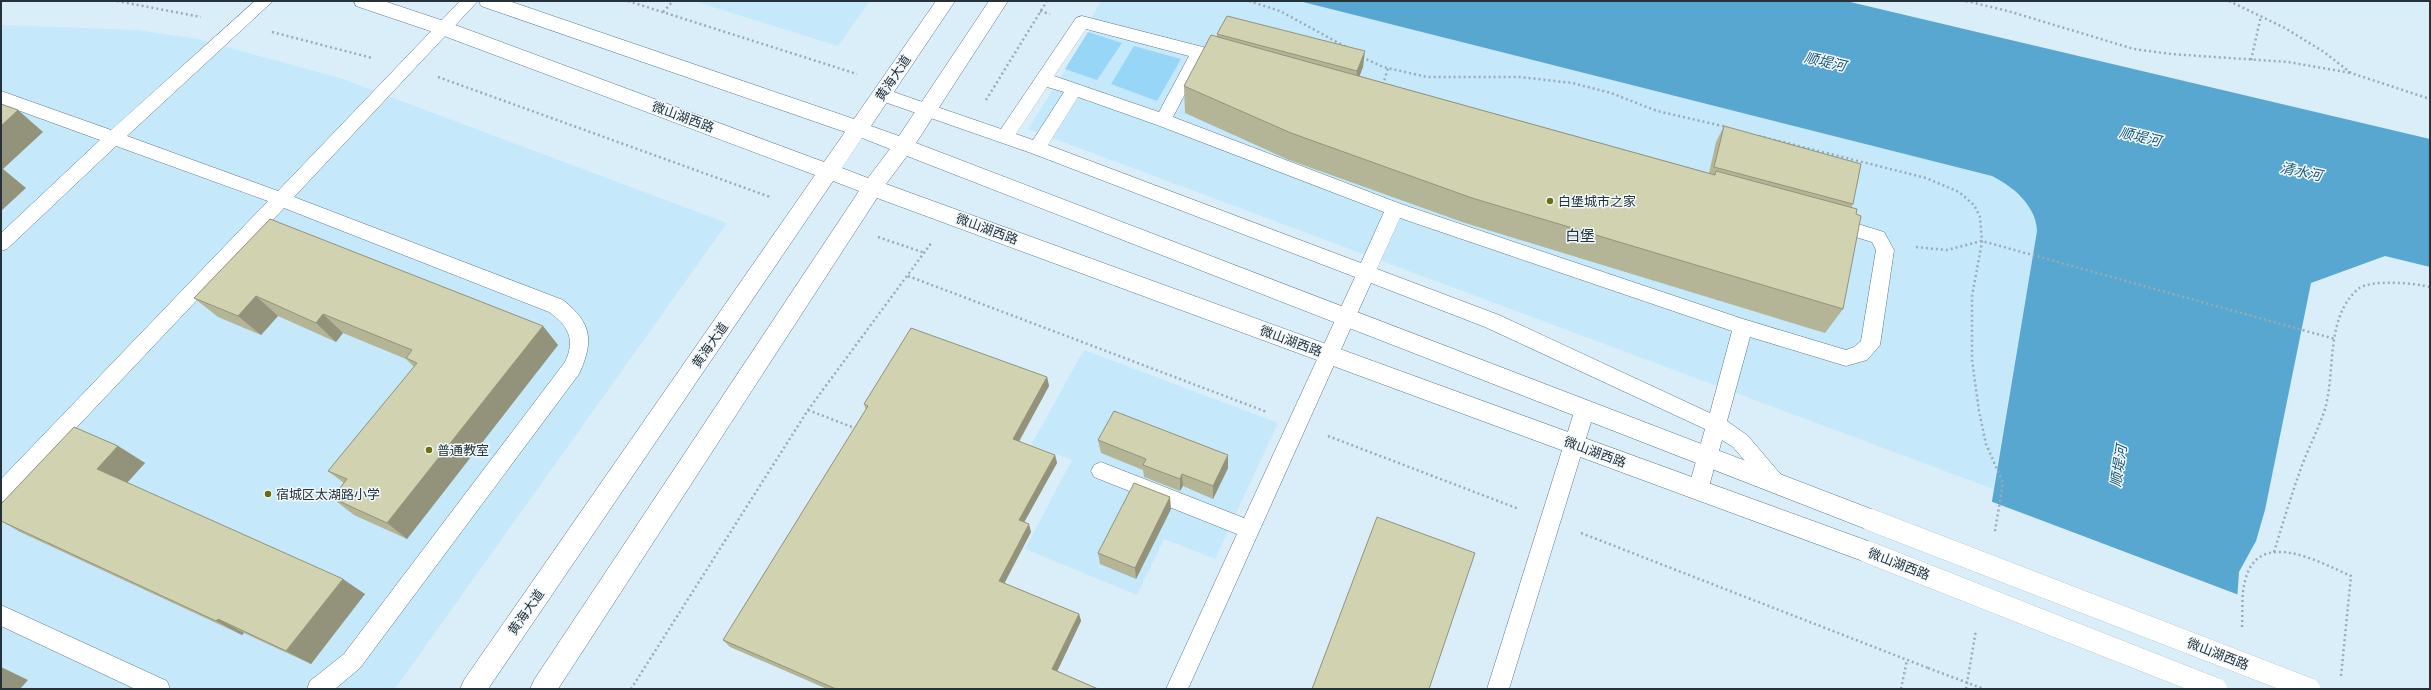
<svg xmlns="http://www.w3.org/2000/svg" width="2431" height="690" viewBox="0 0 2431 690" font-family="Karla,'Noto Sans SC',sans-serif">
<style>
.built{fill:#c6e8fb}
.green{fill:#98d6f8}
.water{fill:#57a7d0}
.pier{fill:#daeefa}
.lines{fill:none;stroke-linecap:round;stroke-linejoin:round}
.lane-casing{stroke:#577788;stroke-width:1}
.secondary-casing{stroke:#577788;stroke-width:1}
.path{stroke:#99abb5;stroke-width:2.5;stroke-dasharray:2 3;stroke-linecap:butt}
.lane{fill:#fff;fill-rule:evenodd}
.secondary{fill:#fff;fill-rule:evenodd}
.secondary-bridge-casing{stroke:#577788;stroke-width:22;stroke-linecap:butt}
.path-bridge{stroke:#99abb5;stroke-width:2.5;stroke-dasharray:2 3;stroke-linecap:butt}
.secondary-bridge{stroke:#fff;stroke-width:22}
.wall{fill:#b4b596}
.shaded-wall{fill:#92937a}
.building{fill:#d1d2af;stroke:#92937a}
.poi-dot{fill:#6e6d0d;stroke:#f2f9fd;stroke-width:1.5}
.labels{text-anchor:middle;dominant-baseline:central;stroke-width:3;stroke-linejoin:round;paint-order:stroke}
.street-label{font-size:13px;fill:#25323a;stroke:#f2f9fd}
.poi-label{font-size:13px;fill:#25323a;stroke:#f2f9fd;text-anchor:start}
.water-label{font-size:14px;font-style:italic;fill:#195774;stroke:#f2f9fd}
.quarter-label{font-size:15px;fill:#25323a;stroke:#f2f9fd}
</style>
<rect width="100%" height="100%" fill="#daeefa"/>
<path class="built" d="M694 1H870L838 46Z
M1101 1H1299L1992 176 2007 183 2030 208 2036 223 2037 231 1993 489 1028 129 1097 20 1092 17Z
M1 25 137 30 198 39 340 78 727 223 395 689H1Z
M1084 350 1278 423 1215 559 1164 539 1137 595 1025 549 1072 460 1031 445Z"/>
<path class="green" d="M1088 32 1122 43 1097 80 1065 69Z
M1134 46 1181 59 1157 101 1111 84Z"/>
<path class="water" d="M1299 1H1846L2430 139V267L2385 256 2311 283 2265 510 2256 541 2239 572 2231 689 1991 507 2037 231C2036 206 2014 187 1992 176Z"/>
<path class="pier" d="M1990 501 2239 595 2233 689H1979Z"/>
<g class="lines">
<g class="lane-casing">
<path id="lane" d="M255 1H273L127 136 278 191 460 1H478L294 197 563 300C592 323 594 341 579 374L360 668 335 689H307L310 681 344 654 565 362C576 340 568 325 549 312L284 208 8 500 1 502V479L268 201 116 146 7 249 1 251V233L100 140 1 104V91L111 130Z
M1082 16 1234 55 1236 59 1234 63 1228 65 1203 59 1173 117 1401 204 1743 319 1846 350 1854 347 1861 341 1876 250 1872 242 1829 229 1826 224 1829 219 1835 217 1884 232 1894 250 1880 345 1867 360 1846 366 1750 337 1727 421 1747 435 1783 477 1786 483 1783 489 1776 492 1769 489 1733 447 1722 440 1708 490 1705 497 1698 499 1691 497 1688 490 1705 429 1485 327 1371 283 1188 689H1166L1237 534 1094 477 1091 471 1094 465 1101 462 1244 518 1355 277 1031 153 876 99 874 94 876 89 882 88 1001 129 1076 18ZM1086 29 1189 56 1159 112 1054 76ZM1047 87 1064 92 1033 140 1016 134ZM1078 97 1157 125 1384 212 1361 263 1048 145ZM1400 218 1732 331 1710 413 1499 315 1377 269Z
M1585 400 1592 403 1595 409 1509 689H1487L1575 409 1578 403Z
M1 605 167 681 170 689H135L1 626Z"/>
</g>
<g class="secondary-casing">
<path id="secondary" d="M354 1H384L450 23 824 162 845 132 481 6 479 1H509L854 119 936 1H955L871 126 899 136 989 1H1008L916 143 1879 512 1883 520 1879 528 1871 531 907 156 886 184 1868 541 1876 544 1880 552 1876 560 1868 563 877 198 558 689H530L534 680 859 191 833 181 488 689H460L464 680 815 175 436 33 356 6ZM862 138 890 149 868 178 842 168Z"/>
</g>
<path class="path" d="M117 1 201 17
M628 1 857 74
M1249 1 1280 11 1346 47
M1966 1 2008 11 2134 49 2171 54 2288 62 2351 73
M2229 1 2285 28 2324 52 2351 73 2430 99
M1040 11 1050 14
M663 12 673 1
M272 32 372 58
M1362 57 1383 67 1427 77H1520L1572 83 1611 93 1657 111 1727 127
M2251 60 2261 16
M438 77 770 197
M1383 85 1388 68
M986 100 1047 1
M1759 136 1926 178 1959 192 1974 205 1980 217 1982 242 1972 296V360L1979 411 1986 444 2003 483 1995 531
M878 237 925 253
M1916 247 1947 250 1982 241 2335 339
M908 276 1267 412
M808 410 857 429
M1328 436 1519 509
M1581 533 1928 668
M2274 552C2282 526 2290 499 2299 474 2306 452 2318 431 2325 409 2336 370 2325 318 2358 289 2370 279 2416 283 2430 287
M2242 627C2243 612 2241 596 2245 581 2258 527 2319 562 2351 576L2341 676
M631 689 808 410 932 242
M1901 689 1907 660
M1966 689 1976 630"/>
<use href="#lane" class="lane"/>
<use href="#secondary" class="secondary"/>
<g class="secondary-bridge-casing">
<path id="secondary-bridge" d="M1871 520 2309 689
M1868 552 2216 689"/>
</g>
<path class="path-bridge" d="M1928 668 1984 689"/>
<use href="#secondary-bridge" class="secondary-bridge"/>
</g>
<path class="wall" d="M1217 34 1363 67 1359 76 1709 173 1716 142 1724 126 1853 204 1851 208 1843 309 1825 333 1465 223 1289 160 1185 113 1184 86 1217 37Z
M270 219 558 345 407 539 354 515 332 498 344 483 328 471 414 367 406 359 343 333 336 342 278 316 261 335 218 317 194 298Z
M1047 377 1049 386 1019 442 1055 455 1057 463 1024 522 1031 532 1004 583 1079 614 1081 621 1057 671 1098 689H827L730 647 723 640 866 410 864 404Z
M1098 440 1228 455V468L1213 499 1183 486 1180 491 1144 477 1143 470 1101 453Z
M118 446 145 463 127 483 365 594 311 664 244 633 242 635 20 532 1 521V504Z
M1171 509 1136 579 1100 564 1098 553Z"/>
<path class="shaded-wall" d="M1365 51 1363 67 1355 88 1357 71Z
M18 110 43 132 3 169 26 188 1 211V126Z
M256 296 278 316 261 335 238 316Z
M323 314 343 333 336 342 316 323Z
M543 326 558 345 407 539 387 523Z
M1047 377 1049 386 1015 448 1013 439Z
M118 446 145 463 124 486 97 469Z
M1055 455 1057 463 1021 528 1019 520Z
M1228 455V468L1213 499V486Z
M1182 474 1183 486 1180 491V479Z
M1170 497 1171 509 1136 579 1135 568Z
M1029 524 1031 532 1002 588 999 581Z
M343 579 365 594 311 664 286 651Z
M1079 614 1081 621 1055 676 1052 669Z
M218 619 244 633 242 635 216 621Z
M1 667 28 680 20 689H1Z"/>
<path class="building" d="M1227 16 1365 51 1357 71 1217 34Z
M1211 35 1715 175 1716 171 1857 209 1856 214 1861 216 1843 309 1472 198 1291 133 1184 86Z
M1 104 18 110 1 126Z
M1724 126 1861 164 1853 204 1714 167Z
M270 219 543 326 387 523 332 498 347 479 328 471 417 363 406 358 412 350 323 314 316 323 256 296 238 316 194 298Z
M911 328 1047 377 1013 439 1055 455 1019 520 1029 524 999 581 1079 614 1052 669 1098 689H836L723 640 868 406 864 404Z
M1114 411 1228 455 1213 486 1182 474 1180 479 1143 465 1146 459 1098 440Z
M74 427 118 446 97 469 343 579 286 651 218 619 216 621 1 521V504Z
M1134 483 1170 497 1135 568 1098 553Z
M1377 517 1475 553 1429 689H1312Z"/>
<g class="poi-dot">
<circle cx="1550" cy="201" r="4"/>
<circle cx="429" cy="450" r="4"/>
<circle cx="268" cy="494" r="4"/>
</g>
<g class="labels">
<g class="street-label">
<text transform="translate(893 78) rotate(-56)">黄海大道</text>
<text transform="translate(683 117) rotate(20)">微山湖西路</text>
<text transform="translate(987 229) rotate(20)">微山湖西路</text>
<text transform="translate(1291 341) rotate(20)">微山湖西路</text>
<text transform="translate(710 345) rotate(-55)">黄海大道</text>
<text transform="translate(1595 452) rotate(20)">微山湖西路</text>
<text transform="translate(1899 564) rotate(21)">微山湖西路</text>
<text transform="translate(526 612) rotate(-55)">黄海大道</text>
<text transform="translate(2218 654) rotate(21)">微山湖西路</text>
</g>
<g class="poi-label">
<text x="1558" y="201">白堡城市之家</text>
<text x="437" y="450">普通教室</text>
<text x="276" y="494">宿城区太湖路小学</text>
</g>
<g class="water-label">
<text transform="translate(1825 62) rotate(13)">顺堤河</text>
<text transform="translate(2140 137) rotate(13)">顺堤河</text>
<text transform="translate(2301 172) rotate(12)">清水河</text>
<text transform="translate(2119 466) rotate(-81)">顺堤河</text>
</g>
<g class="quarter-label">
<text x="1580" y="236">白堡</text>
</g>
</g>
<rect width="2431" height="690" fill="none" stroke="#25323a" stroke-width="4"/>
</svg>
